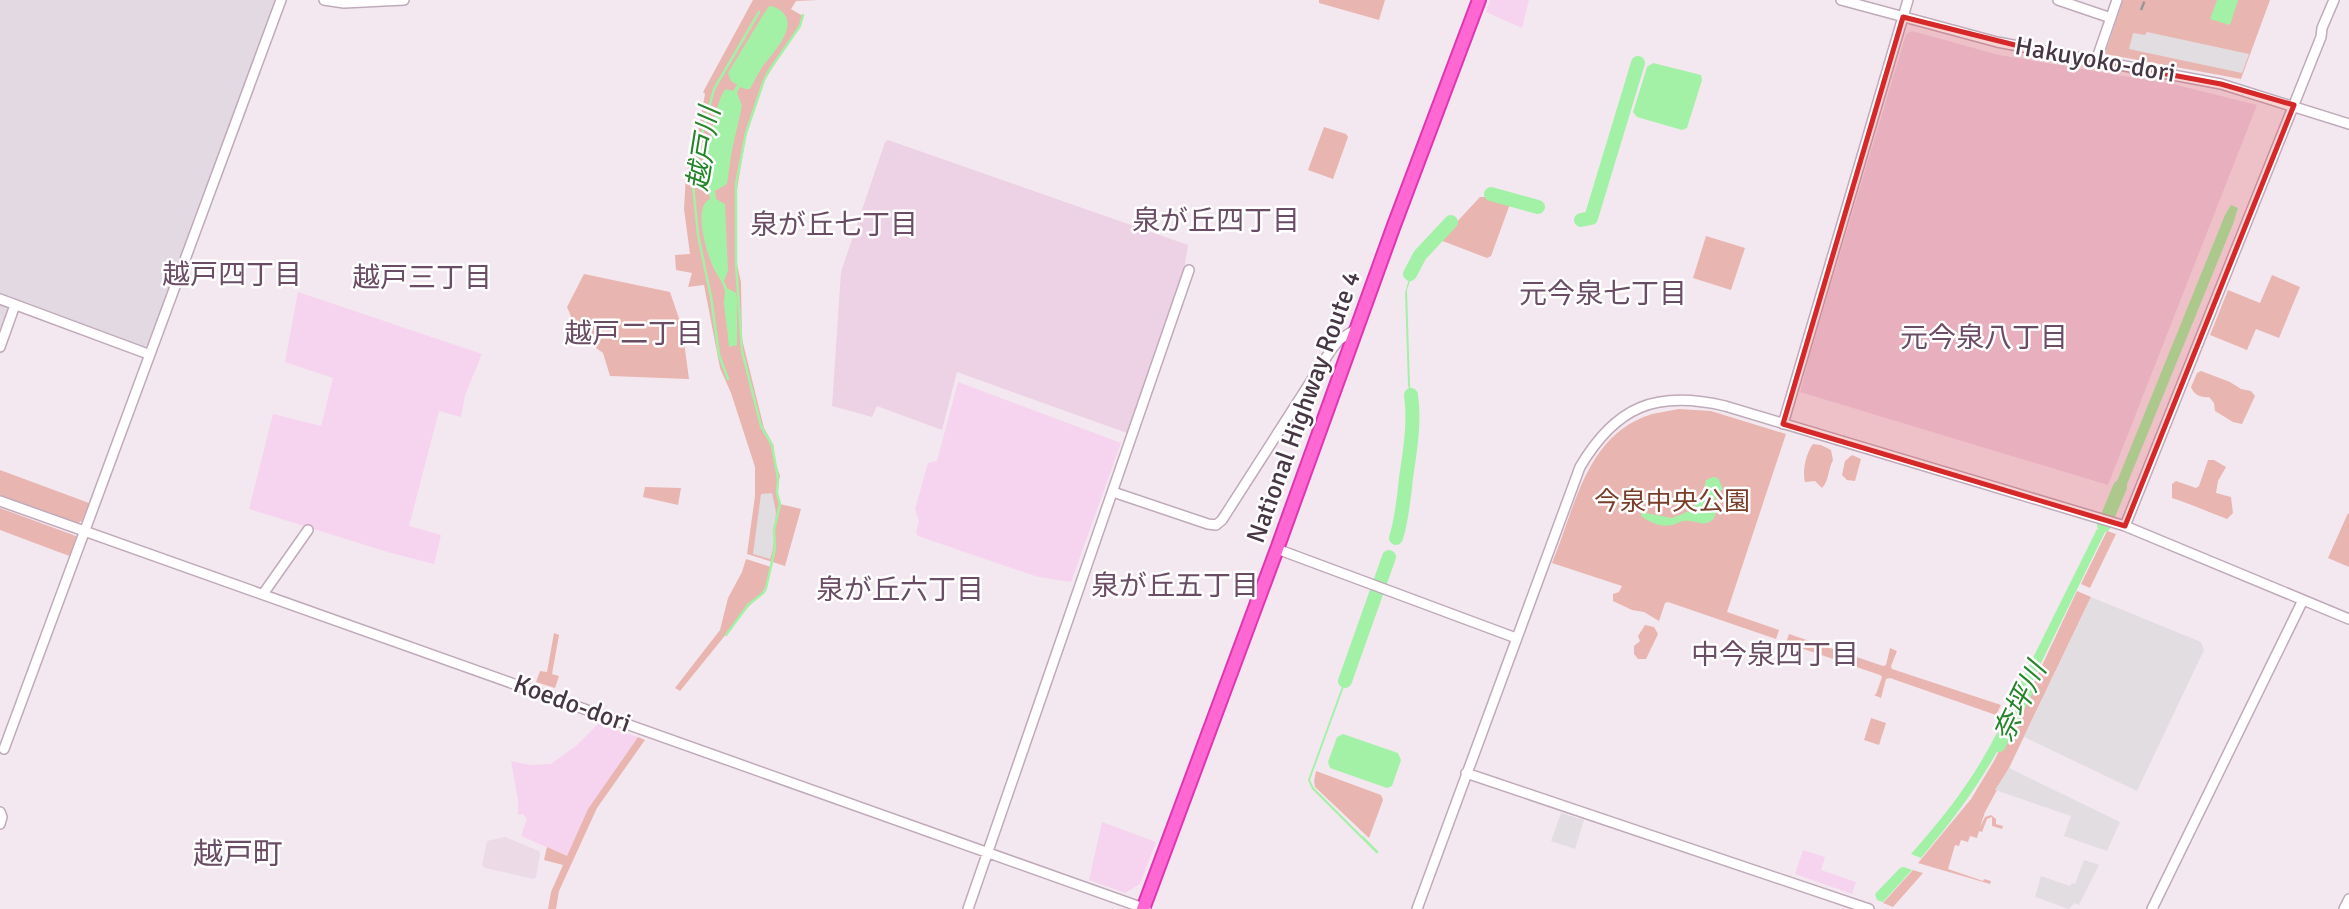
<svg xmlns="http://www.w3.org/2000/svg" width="2349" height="909" viewBox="0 0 2349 909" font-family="Signika,'Noto Sans JP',sans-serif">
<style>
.residential{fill:#ecdae6}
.commercial{fill:#f6d3ef}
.industrial{fill:#e3d9e2}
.education{fill:#edd1e4}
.green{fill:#e9b5b0}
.parking{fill:#e2dde1}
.water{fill:#a3f1a7}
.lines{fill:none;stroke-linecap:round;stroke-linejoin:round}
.stream{stroke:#a3f1a7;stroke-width:2.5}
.river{stroke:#a3f1a7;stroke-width:14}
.minor-casing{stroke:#c0aab9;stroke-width:12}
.highway-casing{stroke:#e036b3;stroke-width:16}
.minor{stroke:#fff;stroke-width:9}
.highway{stroke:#ff68d2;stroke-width:12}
.rail{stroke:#979797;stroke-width:2.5;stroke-dasharray:9 9;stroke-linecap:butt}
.marked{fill:#d62828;fill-opacity:0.2;stroke:#d62828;stroke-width:5;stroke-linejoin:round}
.labels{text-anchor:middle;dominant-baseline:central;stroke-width:5;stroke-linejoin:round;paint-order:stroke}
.street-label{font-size:26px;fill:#473643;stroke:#fff}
.park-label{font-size:26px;fill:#7a3d28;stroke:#fff}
.water-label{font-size:28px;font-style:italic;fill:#25842a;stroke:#fff}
.neighbourhood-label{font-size:28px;fill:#6a4d64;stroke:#fff}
.quarter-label{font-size:30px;fill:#6a4d64;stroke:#fff}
</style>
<rect width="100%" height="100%" fill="#f4e8f0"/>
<path class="residential" d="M505 837 539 851 540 854 536 877 534 879 485 868 482 865 487 841Z"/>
<path class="commercial" d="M1490 0H1529L1522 28 1486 12Z
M298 292 482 354 465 395 461 417 439 411 409 526 441 535 434 564 391 553 249 509 273 414 321 426 333 378 285 362Z
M958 382 1121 443 1071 582 1038 577 918 536 916 532 919 521 915 509 928 463 937 461Z
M598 724 638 737 588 809 567 856 521 836 527 819 523 814 518 815V800L511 761 530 765 551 764 576 746Z
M1102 822 1156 842 1140 884 1125 893 1089 880Z
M1803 850 1825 857 1821 870 1856 882 1852 894 1795 874Z"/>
<path class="industrial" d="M0 0H278L148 346 144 347 14 299 0 334Z"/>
<path class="education" d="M1912 31 1999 55 2177 85 2257 105 2108 485 1800 392 1810 354 1906 34Z
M888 140 1188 245 1184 270 1127 433 957 372 942 430 877 406 872 417 832 406 841 272 885 142Z"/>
<path class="green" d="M753 0H819L796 1 791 9 803 16V19L761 86 747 128 737 190V264L741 282 742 339 764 428 774 446 773 456 780 476 777 491 780 504 801 509 785 566 747 554 755 496V467L731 393 720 368 704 285 688 287 692 273 676 270 675 255 690 254 684 209 686 174 697 138 705 94 703 92Z
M1319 0H1385L1379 20 1319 3Z
M2123 0H2270L2241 79 2105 54Z
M1324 127 1346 134 1348 137 1333 179 1308 170Z
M1480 197H1488L1510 204 1491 256 1487 258 1440 240Z
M1706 236 1745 248 1731 290 1693 278Z
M584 274 670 292 682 327 689 379 610 376 603 353 579 335 567 307Z
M2272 275 2300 287 2279 338 2256 329 2247 350 2210 335 2228 290 2260 303Z
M2201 371 2230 382 2241 389 2251 391 2255 396 2242 424 2233 422 2215 411 2214 403 2209 397C2201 398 2194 395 2191 387L2197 373Z
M1679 409 1711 411 1786 434 1727 612 1779 630 1776 639 1668 602 1665 603 1659 621 1644 612 1632 610 1613 601V594L1619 592 1622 586 1552 563C1575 508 1586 434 1652 414 1661 412 1670 411 1679 409Z
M1813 444 1821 445 1831 450 1833 460C1828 469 1829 481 1822 488L1815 481 1805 482C1802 471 1806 453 1813 444Z
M1852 455 1861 459 1855 481 1847 480 1842 475 1845 461Z
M2208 460H2214L2226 467 2218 481 2216 493 2231 497 2233 513 2227 519C2208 512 2191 504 2172 498V484L2176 481 2196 488 2199 486Z
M0 470 89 503 82 521 78 523 0 495Z
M645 487 681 488 678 505 643 497Z
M0 508 76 536 78 542 72 557 0 530Z
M2348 513 2349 514V567L2328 558Z
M2107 531 2116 534 2090 588 2081 584Z
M746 559 771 567 765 592 749 606 680 691 675 688 720 630 728 598 742 572Z
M2077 591 2091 597 2009 768 1985 812 1980 827 1985 817 1991 815 1996 819V824L2003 826 2002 829 1992 826V817L1987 819 1982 832 1979 831 1977 838 1970 836 1968 842 1961 840 1959 846 1955 845 1948 869 1983 881 1984 879 1991 881 1990 884 1918 863 1971 799 1994 761 2010 729 2000 724 2011 701 2023 706Z
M1645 625 1654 627 1658 634 1646 659H1638L1634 654V646L1640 641 1638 636Z
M554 633 559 635 552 674 559 676 555 688 536 682 540 671 547 672Z
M1789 634 1883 666 1886 665 1890 648 1897 651 1891 666 1892 669 2001 705 1996 715 1890 678 1886 679 1881 698 1874 695 1876 694 1882 677 1880 675 1786 643Z
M1871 718 1886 723 1879 745 1864 740Z
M638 737 645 740 597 808 559 891 556 909H548L551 892 563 865 544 860 547 847 567 856 588 809Z
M1316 771 1381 795 1383 800 1369 838 1315 787 1314 781Z
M1913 870 1923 873 1893 907 1883 903Z"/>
<path class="parking" d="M2147 32 2249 54 2242 73 2129 49 2133 33 2145 35Z
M772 493 776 512 773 549 770 559 753 554 761 494Z
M2091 597 2201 642 2204 650 2137 791 2024 737Z
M2009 768 2120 822 2107 851 2064 836 2071 816 1995 790Z
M1561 813 1584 820 1575 849 1551 841Z
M2084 860 2099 865 2079 905 2074 903 2069 909 2035 897 2041 876 2070 886 2072 883 2075 884Z"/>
<path class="water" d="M2217 0H2238L2230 25 2210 19Z
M772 6C808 19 772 53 761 69 757 75 754 82 750 89H746L740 87 737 93 742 106 732 150 727 184 715 191 716 199 725 204 728 271 724 281 727 288 736 293 737 298V345L729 347C728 332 725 318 724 303 724 298 726 293 724 288 722 281 717 275 714 269 707 254 692 207 710 199 709 191 706 186 705 178 705 164 716 96 726 89L733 91 737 85 731 81 728 73 768 7Z
M1653 63 1701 75 1702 80 1687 128 1682 130 1637 117 1633 112 1647 67Z
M2231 205 2238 208 2233 224 2119 504 2109 501 2225 215Z
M1424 250 1426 252 1414 269 1407 290 1410 386 1416 414 1412 441H1410L1414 414 1408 385 1405 293 1412 268Z
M1713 477 1718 478 1723 489 1715 496C1715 503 1718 511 1714 518 1706 528 1698 521 1688 521 1681 520 1678 524 1672 525 1662 528 1649 522 1641 516V512L1672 518 1689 511 1702 498 1706 480Z
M2097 529 2105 532 2021 704 2012 700Z
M1344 681H1346L1310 780 1314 788 1362 836 1361 838 1312 789 1308 780Z
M2001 725 2009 729C1984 779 1957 815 1921 858L1911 854C1949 811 1975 777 2001 725Z
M1343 734 1398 753 1401 760 1392 786 1387 788 1330 768 1328 762 1337 737Z
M1904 867 1912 870 1883 902 1877 900 1875 894 1900 868Z"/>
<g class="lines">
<path class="stream" d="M728 379 719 355 711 297 698 235 693 185 702 134 714 89 759 12
M726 635 748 605 763 593 766 588 775 548 774 530 780 504 777 493 778 479 772 445 761 426 742 351 736 263V184L746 133 764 80 768 72 800 26 803 15
M1362 837 1377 852"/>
<path class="river" d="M1491 194 1538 207
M1581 220 1591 218 1638 63
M1410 274 1420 255 1451 222
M2104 525 2120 487
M1396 538C1402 519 1404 498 1406 478 1410 450 1415 423 1411 395
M1345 681 1389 557
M1999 745 2027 688"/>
<g class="minor-casing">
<path id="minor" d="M324 0 344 3 404 0
M1841 0 1997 42 2221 84 2349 124
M2058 0 2111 18
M2096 61 2117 0
M0 299 148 354
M0 347 15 305
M1783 424 1908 0
M1113 492 1208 524 1216 525 1222 520 1331 350 1339 340 1356 329
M0 501 1146 909
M2125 526 2321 37 2322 28 2334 0
M1277 549 1516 638
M263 594 308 530
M4 749 281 0
M1466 773 1869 909
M0 812 2 817 0 824
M968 909 1189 270
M1417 909 1580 467C1616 406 1656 390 1725 406L2125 526 2349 619
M2152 909 2303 600
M2344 909 2349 899"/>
</g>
<g class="highway-casing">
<path id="highway" d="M1143 909 1277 549 1393 228 1479 0"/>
</g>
<use href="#minor" class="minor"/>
<use href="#highway" class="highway"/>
<path class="rail" d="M2141 10 2145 0"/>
</g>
<path class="marked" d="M1903 17 2031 49 2221 84 2294 105 2125 526 1783 424Z"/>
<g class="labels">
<g class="street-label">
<text transform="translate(2095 60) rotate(10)">Hakuyoko-dori</text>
<text transform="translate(1304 407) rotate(-70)">National Highway Route 4</text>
<text transform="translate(572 704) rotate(20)">Koedo-dori</text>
</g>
<g class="park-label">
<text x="1672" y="502">今泉中央公園</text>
</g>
<g class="water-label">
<text transform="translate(704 149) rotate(-81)">越戸川</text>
<text transform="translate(2020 702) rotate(-64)">奈坪川</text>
</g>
<g class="neighbourhood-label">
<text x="1216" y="221">泉が丘四丁目</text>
<text x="834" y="225">泉が丘七丁目</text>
<text x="232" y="275">越戸四丁目</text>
<text x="422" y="278">越戸三丁目</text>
<text x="1603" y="294">元今泉七丁目</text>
<text x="634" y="334">越戸二丁目</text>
<text x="1984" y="338">元今泉八丁目</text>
<text x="1175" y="586">泉が丘五丁目</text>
<text x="900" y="590">泉が丘六丁目</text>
<text x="1775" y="655">中今泉四丁目</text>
</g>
<g class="quarter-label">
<text x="238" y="854">越戸町</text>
</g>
</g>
</svg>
